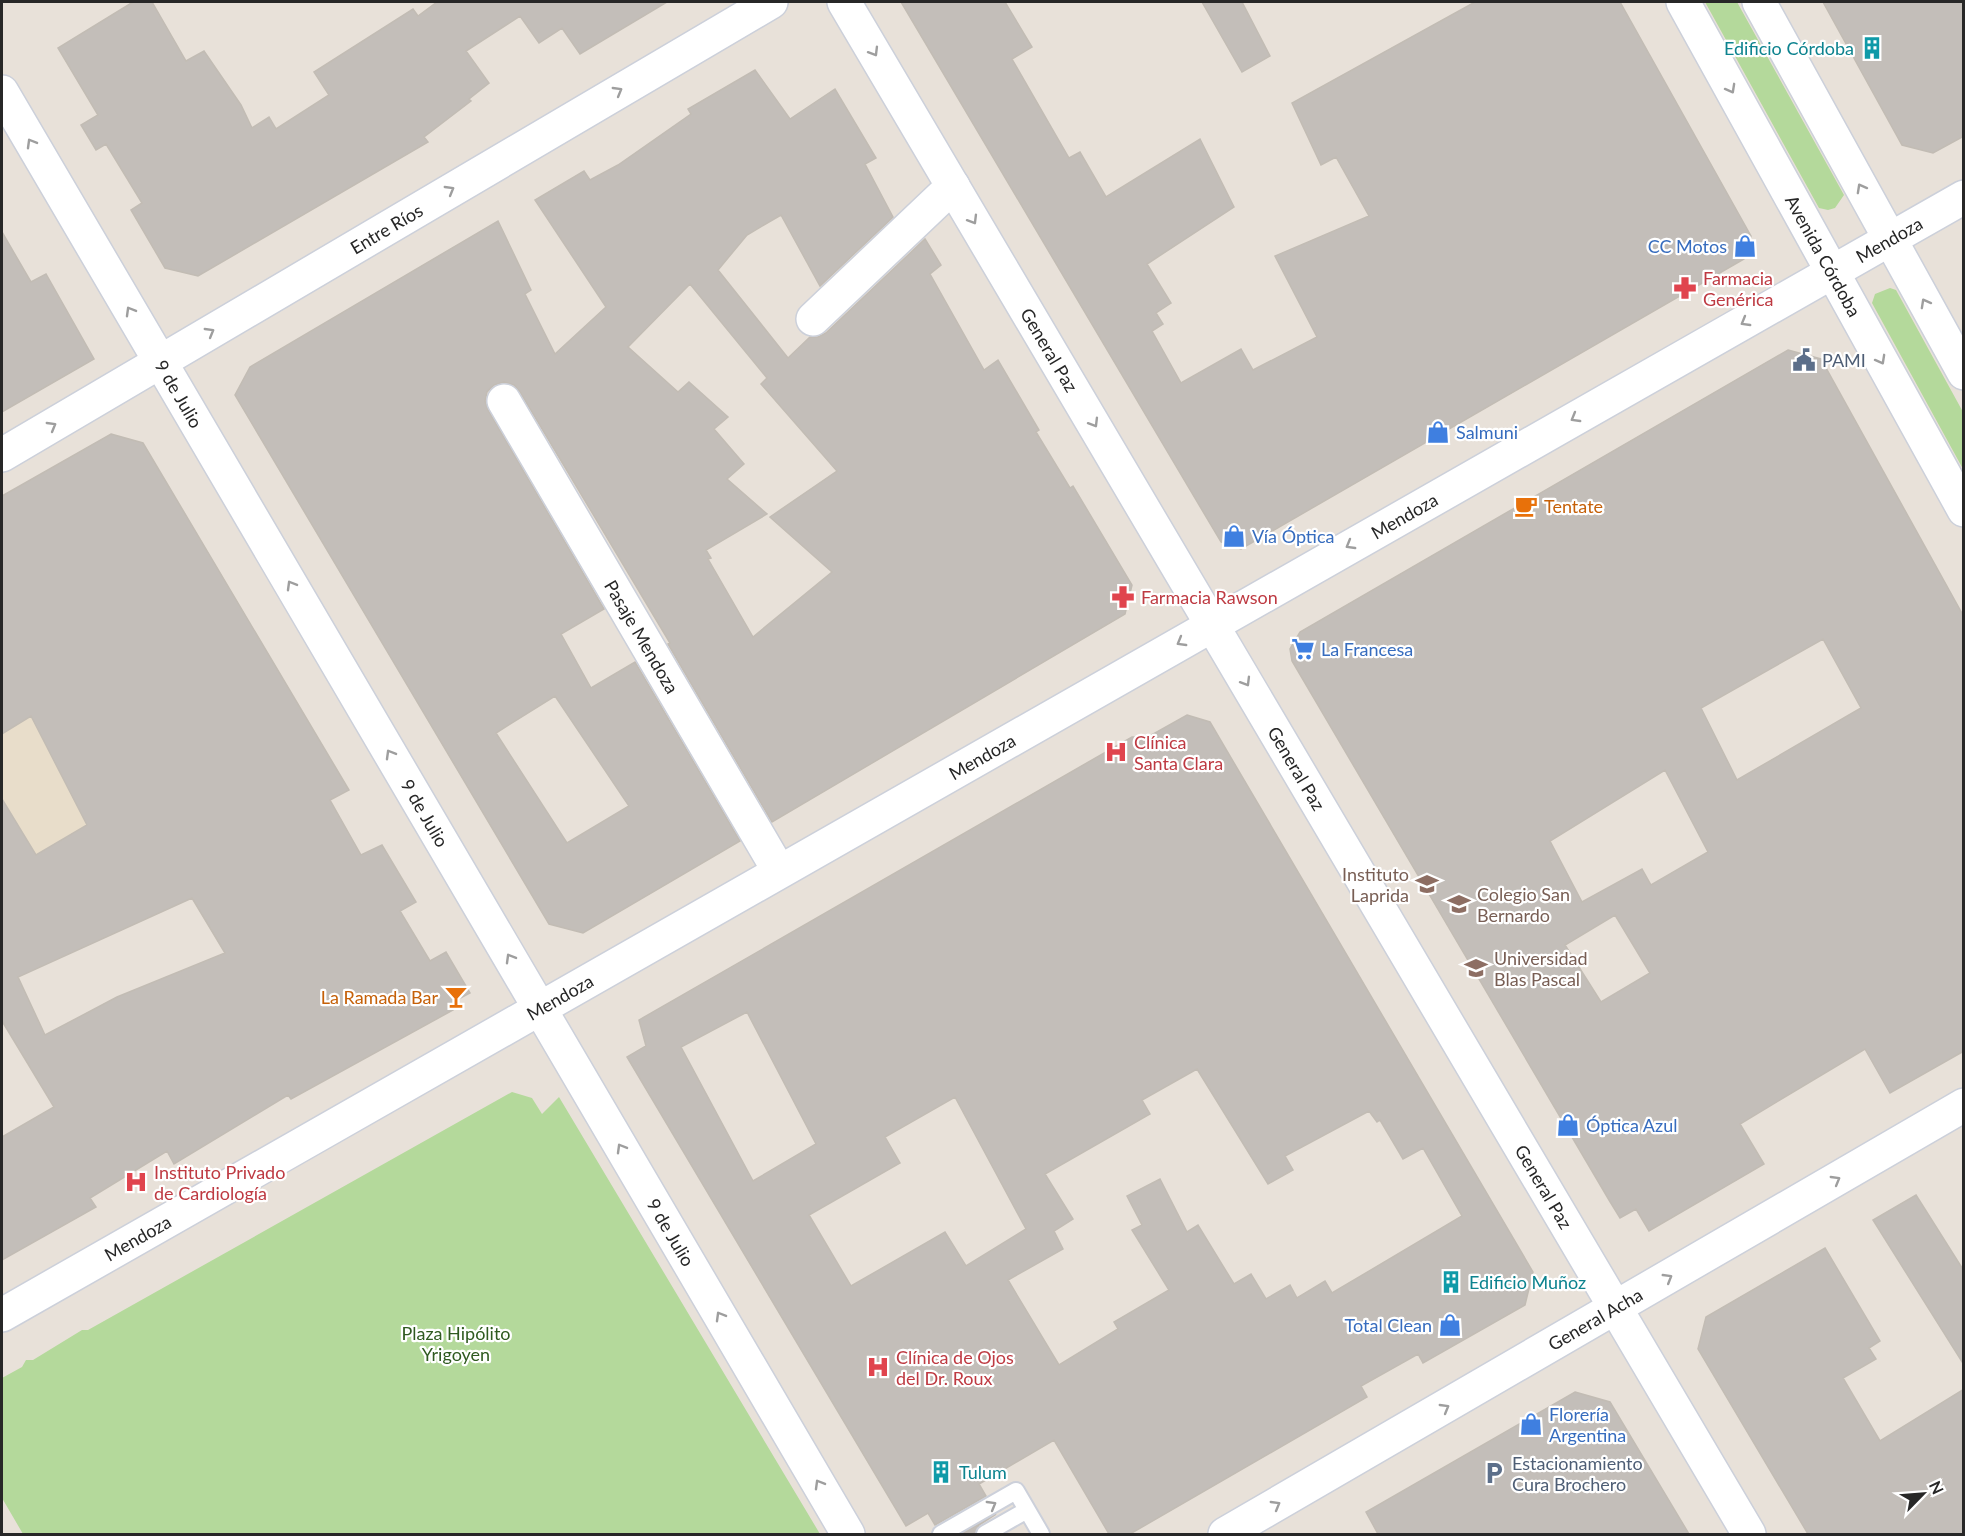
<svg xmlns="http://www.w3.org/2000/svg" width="1965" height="1536" viewBox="0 0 1965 1536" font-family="Lato,sans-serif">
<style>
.education{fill:#e8ddca}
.green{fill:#b4d99b}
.building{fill:#c3beb9;stroke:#c2bcb4;stroke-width:1.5;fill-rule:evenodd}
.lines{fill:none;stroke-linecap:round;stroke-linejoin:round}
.lane-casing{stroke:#ccd0da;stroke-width:20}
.street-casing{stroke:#ccd0da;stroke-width:36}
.secondary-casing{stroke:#ccd0da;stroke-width:36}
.lane{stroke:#fff;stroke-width:16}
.street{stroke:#fff;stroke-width:33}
.secondary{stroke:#fff;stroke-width:33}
.oneway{stroke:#9e9e9e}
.labels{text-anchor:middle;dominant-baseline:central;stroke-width:4.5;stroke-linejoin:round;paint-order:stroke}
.culture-label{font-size:18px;fill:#0d838f;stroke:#fff;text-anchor:start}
.street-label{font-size:18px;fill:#272727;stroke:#fff}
.shop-label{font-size:18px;fill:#366cbe;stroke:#fff;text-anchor:start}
.health-label{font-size:18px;fill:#be3a42;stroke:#fff;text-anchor:start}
.service-label{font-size:18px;fill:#4e5e75;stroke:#fff;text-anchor:start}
.food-label{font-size:18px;fill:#c56008;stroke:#fff;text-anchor:start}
.education-label{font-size:18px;fill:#785e54;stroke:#fff;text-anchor:start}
.park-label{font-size:18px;fill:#2f5a20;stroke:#fff}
</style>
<rect width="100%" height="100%" fill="#e8e1d9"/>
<path class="education" d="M2 658 106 863 144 842 173 907 2 984Z"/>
<path class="green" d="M1705 2H1737L1844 195 1835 208 1828 210 1819 208Z
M1890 288 1896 290 1963 412V469L1872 303 1875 294Z
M512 1092 532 1098 542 1114 559 1097 820 1534H23L2 1498V1378L22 1367 26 1360H33L82 1330H88Z"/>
<path class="building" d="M133 2H152L186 61 204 51 241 105 252 128 269 117 276 129 329 95 314 72 413 9 418 16 437 2H667L580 54 562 28 539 43 520 16 466 51 489 83 469 99 471 101 424 137 428 142 198 276 165 268 131 210 142 203 106 144 96 150 81 125 98 115 58 48Z
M901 2H1005L1032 47 1012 59 1069 158 1080 152 1106 197 1200 139 1234 207 1147 264 1171 303 1156 313 1163 324 1152 331 1181 383 1241 349 1253 370 1317 337 1275 256 1369 216 1336 157 1321 165 1292 103 1475 2H1620L1751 236 1744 259 1241 549 1221 542Z
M1202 2H1242L1270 56 1242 72Z
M1823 2H1964V136L1933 153 1902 145Z
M755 70 790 119 835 89 876 158 865 164 893 217 820 286 781 215 747 235 718 270 788 358 810 337H818L826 333 925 239 941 265 930 274 984 370 998 360 1039 430 1036 432 1070 488 1073 486 1132 585 1125 614 772 822 668 644 670 643 520 392 514 385 504 382 494 385 487 392 485 401 488 410 604 609 561 634 591 688 635 662 740 841 583 933 549 924 235 395 250 367 498 221 531 290 525 294 555 354 606 307 535 200 584 171 590 180 618 165 691 114 688 109ZM690 284 767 378 761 384 837 471 770 517 832 572 753 637 708 559 711 558 706 550 767 514 727 479 744 464 714 429 728 417 689 382 678 392 628 347ZM555 696 629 806 567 843 496 733Z
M2 232 31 282 46 274 94 359 2 412Z
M1788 350 1821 359 1964 617V1051L1890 1093 1865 1049 1740 1124 1764 1164 1649 1231 1636 1209 1620 1218 1609 1200 1292 661 1290 649 1300 632ZM1823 639 1861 708 1737 780 1701 708ZM1665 770 1708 852 1651 885 1642 869 1582 902 1550 841ZM1615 915 1650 973 1601 1002 1565 945Z
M111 434 143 443 349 790 330 800 361 855 382 845 416 902 400 911 430 961 446 952 470 993 449 1004 453 1010 291 1099 288 1095 174 1164 167 1151 90 1198 96 1207 2 1260V1137L54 1107 2 1021V799L36 855 87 825 31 716 2 734V496ZM192 898 225 953 117 997 45 1035 18 977Z
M1187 715 1210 722 1533 1272 1525 1305 1423 1363 1418 1354 1361 1386 1367 1397 1130 1534H1109L1054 1440 979 1484 986 1496 935 1525 928 1513 906 1526 627 1057 646 1046 639 1020 1132 737H1148ZM747 1012 816 1144 753 1181 681 1047ZM1197 1069 1268 1184 1293 1170 1285 1156 1369 1111 1377 1122 1380 1120 1403 1159 1423 1148 1462 1216 1332 1293 1325 1281 1297 1298 1290 1285 1266 1299 1251 1274 1234 1284 1198 1225 1187 1232 1160 1179 1127 1196 1142 1225 1132 1230 1169 1290 1114 1322 1118 1329 1059 1365 1008 1280 1063 1249 1054 1231 1073 1219 1045 1174 1150 1114 1142 1100ZM955 1097 1026 1229 966 1266 945 1232 851 1286 809 1215 900 1163 885 1137Z
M1916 1195 1964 1271V1365L1873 1220Z
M1825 1248 1880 1341 1869 1348 1876 1359 1843 1378 1880 1441 1964 1389V1534H1808L1698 1349 1706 1317Z
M1575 1392 1610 1402 1689 1534H1378L1366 1512Z
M996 1514 979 1525 975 1534H961Z"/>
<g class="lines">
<g class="lane-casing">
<path id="lane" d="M941 1534 1016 1491 1041 1534
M985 1534 1027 1510"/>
</g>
<g class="street-casing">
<g id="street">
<path id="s1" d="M844 2 1749 1534"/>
<path id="s2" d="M2 92 848 1534"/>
<path d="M813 319 953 186"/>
<path id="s3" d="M504 401 779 871"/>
<path id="s4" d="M2 455 771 2"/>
<path id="s5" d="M2 1315 1964 197"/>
<path id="s6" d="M1225 1534 1964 1105"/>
</g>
</g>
<g class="secondary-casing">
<g id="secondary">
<path id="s7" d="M1683 2 1964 510"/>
<path d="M1759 2 1964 373"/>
</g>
</g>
<use href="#lane" class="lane"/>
<use href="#street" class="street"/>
<use href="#secondary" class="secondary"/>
</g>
<defs><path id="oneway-chevron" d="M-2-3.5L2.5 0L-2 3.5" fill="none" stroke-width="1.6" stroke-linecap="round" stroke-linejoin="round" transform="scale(1.5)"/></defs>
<g class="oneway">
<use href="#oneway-chevron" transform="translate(874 52) rotate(59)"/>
<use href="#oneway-chevron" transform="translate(1731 89) rotate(61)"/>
<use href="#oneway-chevron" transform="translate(618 91) rotate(-30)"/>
<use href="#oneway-chevron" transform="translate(31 143) rotate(-120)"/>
<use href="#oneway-chevron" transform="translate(1861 188) rotate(-119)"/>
<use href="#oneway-chevron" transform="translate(450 190) rotate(-30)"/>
<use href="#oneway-chevron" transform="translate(973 220) rotate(59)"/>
<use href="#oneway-chevron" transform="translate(1925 303) rotate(-119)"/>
<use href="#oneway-chevron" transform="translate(130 311) rotate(-120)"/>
<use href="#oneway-chevron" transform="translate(1745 322) rotate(150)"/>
<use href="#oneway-chevron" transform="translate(210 332) rotate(-30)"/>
<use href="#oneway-chevron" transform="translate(1881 360) rotate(61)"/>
<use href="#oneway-chevron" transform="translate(1575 418) rotate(150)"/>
<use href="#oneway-chevron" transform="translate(1094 423) rotate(59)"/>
<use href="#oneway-chevron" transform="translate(52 426) rotate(-30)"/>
<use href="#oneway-chevron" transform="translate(1350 545) rotate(150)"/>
<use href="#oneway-chevron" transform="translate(291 585) rotate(-120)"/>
<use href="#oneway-chevron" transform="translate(1181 642) rotate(150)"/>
<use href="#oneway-chevron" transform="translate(1246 682) rotate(59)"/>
<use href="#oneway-chevron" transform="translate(390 754) rotate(-120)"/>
<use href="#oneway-chevron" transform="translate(510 958) rotate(-120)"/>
<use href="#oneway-chevron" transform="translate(621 1148) rotate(-120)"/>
<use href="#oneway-chevron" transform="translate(1836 1180) rotate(-30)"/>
<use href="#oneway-chevron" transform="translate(1668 1278) rotate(-31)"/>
<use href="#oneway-chevron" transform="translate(720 1316) rotate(-120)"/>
<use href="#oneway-chevron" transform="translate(1445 1408) rotate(-30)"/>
<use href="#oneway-chevron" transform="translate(819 1484) rotate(-120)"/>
<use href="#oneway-chevron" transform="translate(992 1505) rotate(-30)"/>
<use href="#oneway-chevron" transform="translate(1276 1505) rotate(-30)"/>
</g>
<defs>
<g id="building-bare" transform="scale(1.8)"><path d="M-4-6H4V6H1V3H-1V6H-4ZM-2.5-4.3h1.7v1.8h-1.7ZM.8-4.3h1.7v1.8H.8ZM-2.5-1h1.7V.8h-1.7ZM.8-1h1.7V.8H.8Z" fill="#0f9aa8" stroke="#fff" stroke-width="2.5" paint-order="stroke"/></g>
<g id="shop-bare" transform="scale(1.8)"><path d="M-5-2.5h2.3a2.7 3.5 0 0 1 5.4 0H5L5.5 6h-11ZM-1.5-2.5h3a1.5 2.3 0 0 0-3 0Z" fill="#3f7fe0" stroke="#fff" stroke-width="2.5" paint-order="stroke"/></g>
<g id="pharmacy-bare" transform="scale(1.8)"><path d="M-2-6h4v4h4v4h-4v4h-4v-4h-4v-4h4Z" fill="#e0444e" stroke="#fff" stroke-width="2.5" paint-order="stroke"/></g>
<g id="civic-bare" transform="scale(1.8)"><path d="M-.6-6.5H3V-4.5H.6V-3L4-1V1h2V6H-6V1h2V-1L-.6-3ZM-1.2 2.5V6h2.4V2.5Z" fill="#5c6f8a" stroke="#fff" stroke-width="2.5" paint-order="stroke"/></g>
<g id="cafe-bare" transform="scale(1.8)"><path d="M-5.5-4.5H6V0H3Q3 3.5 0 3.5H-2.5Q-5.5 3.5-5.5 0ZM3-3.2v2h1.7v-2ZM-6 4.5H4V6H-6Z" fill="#e8710a" stroke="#fff" stroke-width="2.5" paint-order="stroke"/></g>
<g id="supermarket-bare" transform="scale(1.8)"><path d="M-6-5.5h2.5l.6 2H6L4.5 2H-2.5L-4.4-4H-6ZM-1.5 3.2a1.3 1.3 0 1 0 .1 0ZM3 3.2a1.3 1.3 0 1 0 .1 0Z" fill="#3f7fe0" stroke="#fff" stroke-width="2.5" paint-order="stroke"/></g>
<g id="hospital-bare" transform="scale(1.8)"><path d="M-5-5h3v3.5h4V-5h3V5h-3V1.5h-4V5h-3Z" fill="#e0444e" stroke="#fff" stroke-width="2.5" paint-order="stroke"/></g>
<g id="school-bare" transform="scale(1.8)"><path d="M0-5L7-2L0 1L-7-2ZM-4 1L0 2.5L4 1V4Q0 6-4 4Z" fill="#8d6e63" stroke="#fff" stroke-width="2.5" paint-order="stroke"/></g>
<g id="university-bare" transform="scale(1.8)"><path d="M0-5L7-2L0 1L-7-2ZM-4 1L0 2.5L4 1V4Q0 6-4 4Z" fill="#8d6e63" stroke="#fff" stroke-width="2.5" paint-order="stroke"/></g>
<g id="bar-bare" transform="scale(1.8)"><path d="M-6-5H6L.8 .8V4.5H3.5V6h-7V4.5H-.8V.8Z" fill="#e8710a" stroke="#fff" stroke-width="2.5" paint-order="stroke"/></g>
<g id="parking-bare" transform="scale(1.8)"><path d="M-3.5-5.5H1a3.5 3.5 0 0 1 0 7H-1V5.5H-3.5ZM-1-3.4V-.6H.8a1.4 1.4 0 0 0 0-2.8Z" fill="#5c6f8a" stroke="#fff" stroke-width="2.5" paint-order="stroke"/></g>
</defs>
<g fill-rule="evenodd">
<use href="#building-bare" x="1872" y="48"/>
<use href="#shop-bare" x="1745" y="246"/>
<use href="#pharmacy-bare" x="1685" y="288"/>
<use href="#civic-bare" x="1804" y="360"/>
<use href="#shop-bare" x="1438" y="432"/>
<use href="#cafe-bare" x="1526" y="506"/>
<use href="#shop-bare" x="1234" y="536"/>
<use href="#pharmacy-bare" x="1123" y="597"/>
<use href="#supermarket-bare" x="1303" y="649"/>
<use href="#hospital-bare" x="1116" y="752"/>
<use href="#school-bare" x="1427" y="884"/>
<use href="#school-bare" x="1459" y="904"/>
<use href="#university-bare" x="1476" y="968"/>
<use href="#bar-bare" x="456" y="997"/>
<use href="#shop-bare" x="1568" y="1125"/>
<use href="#hospital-bare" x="136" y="1182"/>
<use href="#building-bare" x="1451" y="1282"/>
<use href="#shop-bare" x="1450" y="1325"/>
<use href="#hospital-bare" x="878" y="1367"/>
<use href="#shop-bare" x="1531" y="1424"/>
<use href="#building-bare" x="941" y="1472"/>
<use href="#parking-bare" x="1494" y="1473"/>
</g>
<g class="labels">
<g class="culture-label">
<text x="1854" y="48" text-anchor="end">Edificio Córdoba</text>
<text x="1469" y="1282">Edificio Muñoz</text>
<text x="959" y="1472">Tulum</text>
</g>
<g class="street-label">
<text stroke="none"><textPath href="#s4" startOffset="446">Entre Ríos</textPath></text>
<text stroke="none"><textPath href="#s5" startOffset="2172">Mendoza</textPath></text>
<text stroke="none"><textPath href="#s7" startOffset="290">Avenida Córdoba</textPath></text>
<text stroke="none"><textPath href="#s1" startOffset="404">General Paz</textPath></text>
<text stroke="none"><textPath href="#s2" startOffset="350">9 de Julio</textPath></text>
<text stroke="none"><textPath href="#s5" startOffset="1614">Mendoza</textPath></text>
<text stroke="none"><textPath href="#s3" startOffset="273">Pasaje Mendoza</textPath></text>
<text stroke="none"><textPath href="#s5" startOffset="1128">Mendoza</textPath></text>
<text stroke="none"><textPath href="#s1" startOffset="890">General Paz</textPath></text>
<text stroke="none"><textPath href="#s2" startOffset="836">9 de Julio</textPath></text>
<text stroke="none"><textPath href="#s5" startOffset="642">Mendoza</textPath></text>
<text stroke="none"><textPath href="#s1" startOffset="1376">General Paz</textPath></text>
<text stroke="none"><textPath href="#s2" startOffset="1322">9 de Julio</textPath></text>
<text stroke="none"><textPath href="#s5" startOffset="156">Mendoza</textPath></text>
<text stroke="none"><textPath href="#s6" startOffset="428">General Acha</textPath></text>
</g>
<g class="shop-label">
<text x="1727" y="246" text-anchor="end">CC Motos</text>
<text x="1456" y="432">Salmuni</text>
<text x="1252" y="536">Vía Óptica</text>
<text x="1321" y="649">La Francesa</text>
<text x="1586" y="1125">Óptica Azul</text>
<text x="1432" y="1325" text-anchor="end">Total Clean</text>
<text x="1549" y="1414">Florería<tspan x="1549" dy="21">Argentina</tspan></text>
</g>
<g class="health-label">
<text x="1703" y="278">Farmacia<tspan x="1703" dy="21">Genérica</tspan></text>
<text x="1141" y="597">Farmacia Rawson</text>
<text x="1134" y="742">Clínica<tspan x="1134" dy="21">Santa Clara</tspan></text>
<text x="154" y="1172">Instituto Privado<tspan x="154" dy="21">de Cardiología</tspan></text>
<text x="896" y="1357">Clínica de Ojos<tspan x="896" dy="21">del Dr. Roux</tspan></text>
</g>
<g class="service-label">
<text x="1822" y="360">PAMI</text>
<text x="1512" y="1463">Estacionamiento<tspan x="1512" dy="21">Cura Brochero</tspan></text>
</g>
<g class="food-label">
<text x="1544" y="506">Tentate</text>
<text x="438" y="997" text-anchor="end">La Ramada Bar</text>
</g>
<g class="education-label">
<text x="1409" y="874" text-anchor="end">Instituto<tspan x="1409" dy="21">Laprida</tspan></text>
<text x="1477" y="894">Colegio San<tspan x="1477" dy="21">Bernardo</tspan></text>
<text x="1494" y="958">Universidad<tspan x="1494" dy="21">Blas Pascal</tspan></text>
</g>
<g class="park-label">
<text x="456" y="1333">Plaza Hipólito<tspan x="456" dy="21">Yrigoyen</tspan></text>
</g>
</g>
<rect width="1965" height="1536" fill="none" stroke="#272727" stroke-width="6"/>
<g transform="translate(1923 1494) rotate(65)" stroke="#ffffff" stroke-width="4.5" paint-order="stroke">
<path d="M0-4.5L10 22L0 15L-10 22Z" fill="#272727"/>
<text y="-9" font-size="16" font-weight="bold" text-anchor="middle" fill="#272727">N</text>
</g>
</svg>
